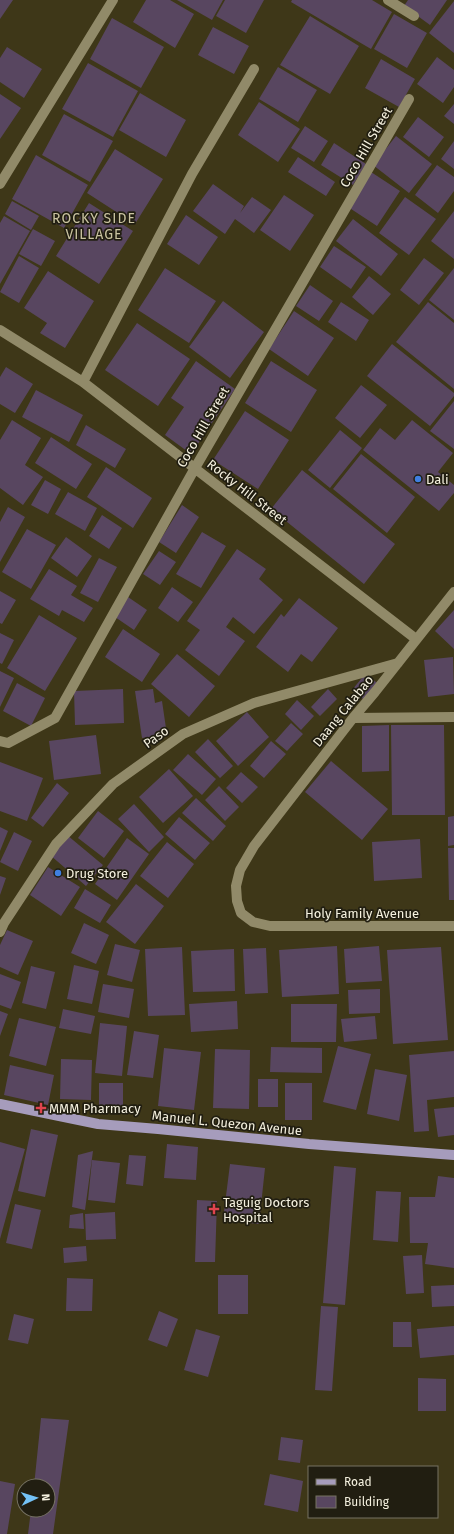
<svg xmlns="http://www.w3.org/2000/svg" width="454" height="1534" viewBox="0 0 454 1534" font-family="'Fira Sans',sans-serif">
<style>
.building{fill:#584660}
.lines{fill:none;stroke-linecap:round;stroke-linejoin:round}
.minor{stroke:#918a69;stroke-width:10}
.major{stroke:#a69cbc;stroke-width:10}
.shop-dot{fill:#3f7fe0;stroke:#211e11;stroke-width:1.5}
.health-dot{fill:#e0444e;stroke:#211e11;stroke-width:1.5}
.labels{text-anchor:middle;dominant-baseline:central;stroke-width:3.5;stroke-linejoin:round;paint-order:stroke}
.street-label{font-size:13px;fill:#f5f1df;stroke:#211e11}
.poi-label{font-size:13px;fill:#f5f1df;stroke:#211e11;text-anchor:start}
.neighbourhood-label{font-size:14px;letter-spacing:1px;fill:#cac3a0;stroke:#211e11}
</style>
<rect width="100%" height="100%" fill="#3e3718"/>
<path class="building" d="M0 0H13L0 19Z
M146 0H170L194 14 175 48 133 22Z
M177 0H223L212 20Z
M225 0H264L246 33 216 16Z
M292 0H372L392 12 371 49 291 2Z
M408 0H447L430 25 404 6Z
M454 1V53L429 33Z
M394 14 427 33 407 68 374 49Z
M310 16 359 46 330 94 280 65Z
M112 18 164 47 141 88 90 59Z
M213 27 249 46 234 74 198 55Z
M7 47 42 69 24 98 0 82V58Z
M437 57 454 70V87L443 103 417 84Z
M381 59 415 79 399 107 365 88Z
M88 63 138 91 113 137 62 109Z
M278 67 317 90 298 122 259 99Z
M140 93 186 120 166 157 119 130Z
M0 94 21 108 0 139Z
M259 102 300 129 278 162 238 135Z
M454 104V124L444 116Z
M64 114 113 141 90 182 42 155Z
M418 117 444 137 429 157 403 137Z
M305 126 328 141 314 162 291 148Z
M396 136 432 164 409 193 373 165Z
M454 141V169L441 159Z
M334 143 366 164 353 185 321 165Z
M115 149 163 179 135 224 87 193Z
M36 155 88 185 64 228 12 199Z
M298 157 335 182 326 196 288 172Z
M437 165 454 177V191L438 213 415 195Z
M371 172 400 191 377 226 348 207Z
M213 184 244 206 240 213 252 197 271 210 254 233 235 219 225 234 193 211Z
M284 195 314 215 290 251 260 230Z
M405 197 436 219 409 255 379 233Z
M12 201 39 216 31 230 5 214Z
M89 203 133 231 99 284 56 256Z
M454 211V259L431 241Z
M186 215 218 237 199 265 167 244Z
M4 216 30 231 0 284V223Z
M353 219 398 254 381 276 336 241Z
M33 229 55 241 41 266 19 254Z
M334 246 366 267 351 289 320 267Z
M19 256 39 268 19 303 0 292Z
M424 258 444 273 419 305 400 290Z
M165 268 216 301 189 343 138 310Z
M454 268V320L429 300Z
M48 271 94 301 65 348 40 333 47 323 24 308Z
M369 276 391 294 373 315 352 297Z
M310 285 333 301 319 321 296 306Z
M223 301 264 332 230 378 189 347Z
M341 302 369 320 356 341 328 322Z
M428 302 454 323V389L396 342Z
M294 311 334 338 308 376 269 349Z
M137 323 190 359 158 406 105 370Z
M392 344 454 393V396L430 426 367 376Z
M196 361 235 389 191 454 165 435 184 407 171 398Z
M271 361 317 390 291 432 245 403Z
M6 367 33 384 15 413 0 404V377Z
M361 385 387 405 360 438 335 418Z
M36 390 83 415 69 442 22 417Z
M454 401V449L430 431Z
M245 411 289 440 258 489 213 460Z
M12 420 41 438 25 465 43 477 23 505 0 488V440Z
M412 420 453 453 438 472 454 485V493L439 511 363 450 380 428 395 440Z
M86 425 126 449 115 468 76 445Z
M340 430 362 448 330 488 308 470Z
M51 437 92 464 76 489 35 463Z
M361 454 415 497 387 533 333 489Z
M106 467 152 498 133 528 87 497Z
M302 470 395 544 364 584 271 509Z
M45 480 61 489 48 514 31 505Z
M68 492 97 508 85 531 55 514Z
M182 505 199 517 176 553 159 542Z
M8 507 25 517 0 562V522Z
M102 515 122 528 109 549 89 536Z
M27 529 56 545 31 589 2 572Z
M202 532 226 546 201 588 176 574Z
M66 537 92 556 77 577 51 558Z
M237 549 266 569 259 579 283 600 254 634 233 617 226 627 245 641 219 676 185 650 200 630 187 621Z
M159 551 176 562 160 585 143 574Z
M99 558 117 567 98 602 80 593Z
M49 569 77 586 71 595 93 608 84 622 62 610 59 616 30 599Z
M172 587 193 602 178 622 158 608Z
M0 591 16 600 2 624 0 623Z
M128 597 147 610 134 630 115 617Z
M299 598 338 628 312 662 301 654 288 672 256 647 281 614 284 617Z
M454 610V649L435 631Z
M39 615 77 638 45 691 7 668Z
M123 629 160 654 142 682 105 657Z
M0 633 14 640 2 664 0 663Z
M177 654 215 686 189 717 151 684Z
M453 657 454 694 428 697 424 660Z
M0 671 14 678 0 707Z
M366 673 377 683 363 699 352 690Z
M17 683 45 698 31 726 3 711Z
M123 689 124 723 75 725 74 691Z
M153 689 155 703 162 701 167 735 142 738 135 691Z
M328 689 337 699 320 716 311 707Z
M297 700 314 716 301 730 285 714Z
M247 712 269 737 238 766 216 741Z
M291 723 303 734 287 751 275 741Z
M389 725V771L362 772V726Z
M391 725H444L445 815H392Z
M96 735 101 774 54 780 49 741Z
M208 739 233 766 220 778 195 752Z
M271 741 286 754 264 778 250 766Z
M188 754 216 779 202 795 173 770Z
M331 761 388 809 362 840 305 792Z
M0 762 43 778 27 821 0 811Z
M169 769 193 796 163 823 139 797Z
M241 772 258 787 242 803 226 788Z
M57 783 69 793 43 827 31 818Z
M219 786 239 807 225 821 205 800Z
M196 798 226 826 213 841 182 813Z
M134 804 164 837 149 852 118 819Z
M98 811 124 831 104 858 78 838Z
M454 816V845L448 846V817Z
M179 817 210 843 195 860 165 834Z
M0 827 8 831 0 851Z
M14 832 32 841 18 871 0 862Z
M67 835 103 865 86 886 50 855Z
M127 838 149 854 117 900 95 884Z
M420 839 422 878 374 881 372 842Z
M167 842 194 864 168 898 140 876Z
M448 848H454V900H449Z
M48 867 80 887 61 916 30 895Z
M0 876 6 878 0 895Z
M136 884 164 906 135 944 106 922Z
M85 889 111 905 100 923 74 908Z
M84 923 109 935 96 964 71 953Z
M7 930 33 941 18 975 0 967V945Z
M115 944 140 950 132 982 107 975Z
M337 946 339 994 282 997 279 950Z
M379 946 382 981 346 983 344 949Z
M182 947 185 1015 148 1016 145 949Z
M441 947 448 1040 393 1044 387 950Z
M266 948 268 993 245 994 243 949Z
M234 949 235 991 193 992 191 951Z
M74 965 99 971 92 1004 67 999Z
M31 966 55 972 46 1009 22 1003Z
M0 974 21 982 11 1009 0 1005Z
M103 984 134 989 129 1018 98 1012Z
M380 989V1013L349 1014 348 990Z
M237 1001 238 1029 191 1032 189 1004Z
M291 1004H337L336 1042H291Z
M63 1009 95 1016 91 1034 59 1028Z
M0 1011 8 1014 0 1036Z
M375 1016 377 1039 344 1042 341 1019Z
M19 1018 56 1027 46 1066 9 1056Z
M100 1023 127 1026 122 1076 95 1073Z
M134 1031 159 1035 153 1078 127 1075Z
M338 1046 371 1054 356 1110 323 1102Z
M271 1047 322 1048V1073L270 1072Z
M164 1048 201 1052 194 1110 158 1106Z
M215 1049 250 1050 249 1109 213 1108Z
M454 1051V1097L427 1100 429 1131 414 1132 409 1055Z
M61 1059 92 1060 91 1100 60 1099Z
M10 1065 54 1075 48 1105 4 1095Z
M375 1069 407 1075 399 1121 367 1114Z
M258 1079H278V1107H258Z
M99 1083H123V1107H99Z
M285 1083H312V1120H285Z
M454 1107V1135L438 1137 434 1109Z
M31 1129 58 1135 45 1197 18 1191Z
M0 1142 25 1149 0 1239Z
M167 1144 198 1147 196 1180 164 1178Z
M93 1151 85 1210 72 1207 78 1155Z
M129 1155 146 1156 143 1186 126 1184Z
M92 1160 120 1163 115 1203 88 1200Z
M230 1164 265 1168 259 1224 223 1220Z
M334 1166 356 1168 345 1305 323 1303Z
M438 1176 454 1178V1268L425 1264 428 1243H410L409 1197H435Z
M376 1191 401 1192 398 1242 373 1240Z
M197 1200 217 1201 215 1262H195Z
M15 1204 41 1210 32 1249 6 1243Z
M115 1212 116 1239 86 1240 85 1214Z
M83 1213 84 1229 69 1228 70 1215Z
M86 1246 87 1261 64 1263 63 1248Z
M422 1255 424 1293 406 1294 403 1256Z
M218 1275H248V1314H218Z
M67 1278 93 1279 92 1311H66Z
M454 1285V1306L432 1307 431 1286Z
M321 1306 338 1307 332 1391 315 1390Z
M159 1311 178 1319 167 1347 148 1340Z
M14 1314 34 1319 28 1344 8 1340Z
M393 1322H411L412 1347H393Z
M454 1326V1355L420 1358 417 1329Z
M196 1329 220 1336 208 1377 184 1370Z
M418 1378 446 1379V1411H418Z
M41 1418 69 1420 53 1534H28L31 1510H48V1486H34Z
M281 1437 303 1440 300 1463 278 1460Z
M270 1474 303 1481 298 1512 264 1505Z
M0 1481 15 1484 7 1534H0Z"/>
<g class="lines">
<path class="minor" d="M388 0 414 16
M0 184 113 0
M0 330 83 382 416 639
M83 382 192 174 254 69
M454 592 375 692 353 718 254 846 240 870 236 886 237 901 241 913 253 922 270 926H454
M353 718 454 717
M0 741 8 743 55 718 195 468 409 99
M0 932 4 923 56 844 113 784 183 734 254 703 398 663"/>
<path class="major" d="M0 1104 98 1124 158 1129 309 1144 454 1155"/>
</g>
<g class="shop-dot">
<circle cx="418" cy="479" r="4"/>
<circle cx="58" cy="873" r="4"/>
</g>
<g class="health-dot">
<path d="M39 1102h4v4h4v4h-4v4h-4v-4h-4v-4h4z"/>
<path d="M212 1203h4v4h4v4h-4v4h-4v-4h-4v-4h4z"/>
</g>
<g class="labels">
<g class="street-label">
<text transform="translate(366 147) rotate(-60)">Coco Hill Street</text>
<text transform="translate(203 427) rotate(-60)">Coco Hill Street</text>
<text transform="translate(247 492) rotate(38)">Rocky Hill Street</text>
<text transform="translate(343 711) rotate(-51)">Daang Calabao</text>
<text transform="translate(156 737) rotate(-36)">Paso</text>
<text x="362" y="913">Holy Family Avenue</text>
<text transform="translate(227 1123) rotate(6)">Manuel L. Quezon Avenue</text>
</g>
<g class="poi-label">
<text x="426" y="479">Dali</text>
<text x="66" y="873">Drug Store</text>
<text x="49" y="1108">MMM Pharmacy</text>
<text x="223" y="1202">Taguig Doctors<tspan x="223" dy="15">Hospital</tspan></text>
</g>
<g class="neighbourhood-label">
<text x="94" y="218">ROCKY SIDE<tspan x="94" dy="16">VILLAGE</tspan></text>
</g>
</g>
<rect x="308" y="1466" width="130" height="52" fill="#211e11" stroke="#767263"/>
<rect x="316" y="1479" width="20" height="6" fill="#a69cbc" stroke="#767263"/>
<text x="344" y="1486" font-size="12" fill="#f5f1df">Road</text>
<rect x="316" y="1496" width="20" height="12" fill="#584660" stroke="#767263"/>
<text x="344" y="1506" font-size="12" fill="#f5f1df">Building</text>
<g transform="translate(36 1498) rotate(86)"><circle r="19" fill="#211e11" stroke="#767263"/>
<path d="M0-3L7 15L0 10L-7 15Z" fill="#73c1f5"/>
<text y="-6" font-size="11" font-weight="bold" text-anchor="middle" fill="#f5f1df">N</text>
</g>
</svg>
